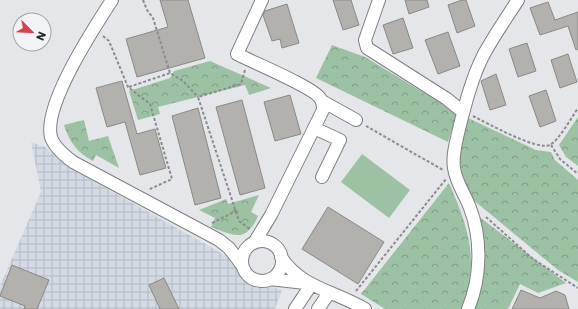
<svg xmlns="http://www.w3.org/2000/svg" width="578" height="309" viewBox="0 0 578 309" font-family="Poppins,sans-serif">
<style>
.industrial{fill:url(#industrial-grid)}
.forest{fill:url(#forest-crowns)}
.garden{fill:#9dc1a3}
.building{fill:#b3b1ae;stroke:#8b8986}
.lines{fill:none;stroke-linecap:round;stroke-linejoin:round}
.minor-casing{stroke:#7d8083;stroke-width:14}
.path{stroke:#8b8c8f;stroke-width:2;stroke-dasharray:3 2;stroke-linecap:butt}
.minor{stroke:#fff;stroke-width:12}
</style>
<defs>
<pattern id="industrial-grid" width="8" height="8" patternUnits="userSpaceOnUse"><rect width="8" height="8" fill="#d3dae3"/><path d="M0 4h8M4 0v8" fill="none" stroke="#b5bbc3"/></pattern>
<pattern id="forest-crowns" width="20" height="18" patternUnits="userSpaceOnUse"><rect width="20" height="18" fill="#9dc1a3"/><path d="M2 6a3 3 0 1 1 6 0M12 15a3 3 0 1 1 6 0" fill="none" stroke="#809d85"/></pattern>
</defs>
<rect width="100%" height="100%" fill="#e4e6ea"/>
<path class="industrial" d="M31 142 45 147 70 168 223 254 233 261 239 273 249 281 259 286H269L282 290 275 309H0V286L41 192Z"/>
<path class="forest" d="M332 45 365 57 457 113 448 142 316 78Z
M210 61 271 88 249 95 245 85 158 107 160 114 138 120 129 91 170 78 174 71Z
M578 117V166L566 157 559 145Z
M468 118 536 150 551 152 555 160 578 180V282L558 270 472 199 462 174 459 157Z
M84 120 89 141 108 136 119 168 96 155 93 161C77 153 69 141 64 125Z
M449 183C468 226 481 263 461 309H385L361 294Z
M259 195 251 212 258 216C246 243 235 236 211 227L215 218 199 210 226 199 228 204Z
M477 215 566 283 538 293 520 284 508 309H473C488 275 485 250 477 215Z"/>
<path class="garden" d="M362 154 410 190 389 218 341 182Z"/>
<path class="building" d="M160 0H188L205 58 137 77 126 39 168 27Z
M333 0H351L359 25 343 30Z
M405 0H427L429 7 409 14Z
M462 0H466L475 26 457 33 448 5Z
M548 2 555 20 578 12V49L576 50 568 26 540 35 530 8Z
M287 4 299 43 282 48 280 39 272 41 263 15 265 11Z
M403 18 413 48 393 54 383 25Z
M448 32 460 66 438 74 425 40Z
M527 43 536 71 518 77 509 49Z
M568 54 577 82 560 88 551 60Z
M496 74 506 105 490 110 481 81Z
M122 81 137 134 155 129 166 168 140 175 125 122 107 127 96 88Z
M546 90 556 121 540 127 529 96Z
M290 95 301 134 275 141 264 102Z
M242 100 265 188 240 195 216 107Z
M198 108 221 198 195 205 172 116Z
M328 207 384 242 358 284 302 249Z
M12 265 49 280 37 309H24L25 306 0 296Z
M164 278 179 309H160L149 285Z
M521 290 540 298 556 291 565 295 569 309H512Z"/>
<g class="lines">
<g class="minor-casing">
<path id="minor" d="M112 0C94 28 43 105 51 137 54 147 65 156 73 162L219 240 229 248 242 265
M379 0 365 40 367 48 447 99 463 112
M322 101 356 120
M314 128 340 140 322 177
M242 261a20 20 0 1 1 40 0a20 20 0 1 1-40 0Z
M254 243 271 215 323 110C323 105 323 102 320 98 313 87 252 62 237 54L262 0
M281 257C301 288 335 291 365 309
M270 279 305 283
M295 309 311 285
M318 309 329 293
M468 309C481 278 482 239 470 208 465 194 456 183 454 168 452 155 456 143 459 129 465 105 472 77 484 54 494 36 506 18 518 0"/>
</g>
<path class="path" d="M143 0 147 10 153 18 170 73 183 81 198 97
M103 36 109 41 128 87 150 104 172 179 148 190
M245 70 241 84 198 97 239 221 250 229
M129 87 170 73
M473 116C487 123 537 151 550 145 559 140 572 117 578 108
M366 126 443 170
M551 145 560 159 578 174
M486 217 533 259 578 288
M212 223 236 211
M356 291 446 179"/>
<use href="#minor" class="minor"/>
</g>
<g transform="translate(32 32) rotate(114)"><circle r="19" fill="#f1f3f7" stroke="#a0a1a5"/>
<path d="M0-3L7 15L0 10L-7 15Z" fill="#d3424e"/>
<text y="-6" font-size="11" font-weight="bold" text-anchor="middle" fill="#262729">N</text>
</g>
</svg>
